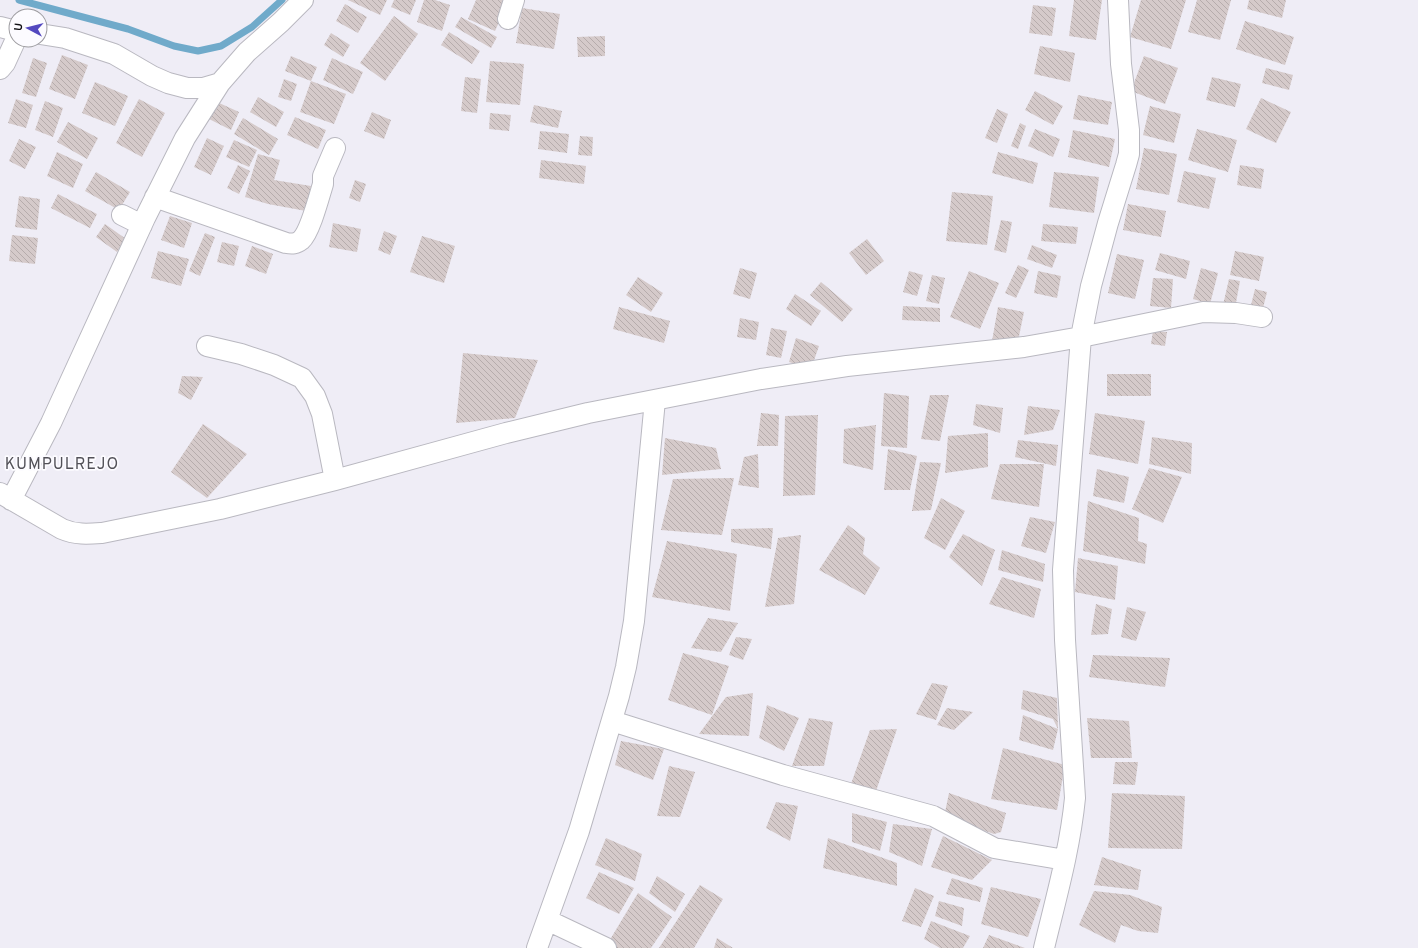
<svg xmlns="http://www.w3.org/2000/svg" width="1418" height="948" viewBox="0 0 1418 948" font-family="Overpass,sans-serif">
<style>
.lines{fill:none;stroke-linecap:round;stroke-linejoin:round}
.stream{stroke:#70aaca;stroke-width:7}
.building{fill:url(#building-back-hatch)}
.minor-casing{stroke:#b9b8c0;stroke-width:22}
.minor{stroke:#fff;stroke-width:20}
.labels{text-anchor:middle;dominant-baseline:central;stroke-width:3.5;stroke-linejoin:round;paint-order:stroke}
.quarter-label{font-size:16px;letter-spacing:1px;fill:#525158;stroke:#fcfbff}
</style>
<defs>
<pattern id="building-back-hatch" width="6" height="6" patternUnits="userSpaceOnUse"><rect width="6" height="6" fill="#d5caca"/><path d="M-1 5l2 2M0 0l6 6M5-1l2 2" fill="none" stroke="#b6acac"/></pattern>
</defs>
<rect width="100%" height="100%" fill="#efedf6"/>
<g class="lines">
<path class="stream" d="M19 0 128 29 174 46 198 51 221 46 252 27 282 0"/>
</g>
<path class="building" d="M348 0H387L380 15Z
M394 0H416L410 15 391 7Z
M424 0H435L450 5 442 31 417 22Z
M476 0H509L495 31 468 19Z
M1074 0H1102L1096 40 1069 36Z
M1141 0H1186L1171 49 1130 37Z
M1197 0H1231L1220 40 1188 32Z
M1249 0H1286L1282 18 1247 9Z
M345 4 367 17 358 33 336 21Z
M1033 5 1056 8 1052 36 1029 33Z
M522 8 560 14 554 49 516 43Z
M394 16 418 34 385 81 360 63Z
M461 17 497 37 491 48 455 27Z
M1245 21 1294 37 1285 65 1236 49Z
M449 32 480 51 472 64 441 45Z
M331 33 350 45 343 57 324 45Z
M605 36V56L578 57 577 37Z
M1040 46 1075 53 1070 82 1034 74Z
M62 55 88 65 75 99 49 89Z
M291 56 317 67 311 81 285 71Z
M1144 56 1178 68 1165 104 1131 91Z
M33 58 47 63 36 97 22 93Z
M332 58 363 72 353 94 323 80Z
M490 61 524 64 520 105 486 102Z
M1266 68 1293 75 1289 90 1262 83Z
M465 77 481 79 477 113 461 111Z
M1212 77 1241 84 1235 107 1206 100Z
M284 79 297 84 291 101 278 97Z
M311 81 346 94 334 124 300 112Z
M95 82 128 96 115 126 82 113Z
M1035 91 1063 106 1053 125 1025 110Z
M1078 95 1112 102 1108 125 1073 119Z
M258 97 284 112 276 127 250 112Z
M1261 98 1291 112 1276 143 1246 129Z
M16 99 33 105 26 128 8 123Z
M139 99 165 113 142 157 116 143Z
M45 101 63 108 53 137 35 130Z
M217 102 239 112 231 130 209 119Z
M534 105 562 111 558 128 530 122Z
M1150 106 1181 114 1174 143 1143 135Z
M997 109 1008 114 997 143 985 138Z
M372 112 391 120 384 139 364 131Z
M490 113 511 115 509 131 489 129Z
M295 117 326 130 318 149 287 135Z
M243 118 278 139 269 155 234 134Z
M68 122 98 138 87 159 57 142Z
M1020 123 1026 126 1018 149 1011 146Z
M1035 129 1060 139 1053 157 1028 146Z
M1197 129 1237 140 1228 172 1188 160Z
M1073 130 1115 139 1109 167 1068 157Z
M540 131 569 134 567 153 538 149Z
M580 136 593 137 592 156 578 155Z
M207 138 224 146 211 175 194 167Z
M19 139 36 147 25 169 9 161Z
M234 140 257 150 249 167 226 157Z
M1144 148 1177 154 1169 195 1136 189Z
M57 152 83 164 73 188 47 176Z
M998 152 1038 163 1033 184 992 173Z
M258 154 280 160 274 180 311 186 306 211 268 204 245 197Z
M541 160 586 166 584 184 539 178Z
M238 165 250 171 239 194 227 188Z
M1240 165 1264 169 1261 189 1237 185Z
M1184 171 1216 178 1209 209 1177 202Z
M96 172 130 192 119 210 85 191Z
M1054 172 1099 177 1094 213 1049 207Z
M355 180 366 184 360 202 349 198Z
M952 192 993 196 987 245 946 241Z
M58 194 97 214 90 228 51 208Z
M19 196 40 199 37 230 15 227Z
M1128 204 1166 211 1161 237 1123 230Z
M170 216 192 223 184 248 161 240Z
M1001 220 1012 222 1006 253 994 250Z
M333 223 361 229 357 252 329 247Z
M105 224 126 239 117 252 96 237Z
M1043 224 1078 227 1076 244 1041 241Z
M384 231 397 236 390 255 378 250Z
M205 233 215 237 200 276 189 271Z
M12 235 38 238 35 264 9 261Z
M422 236 455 246 444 283 410 272Z
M867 239 884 261 866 275 849 253Z
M222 242 239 246 234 266 217 262Z
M1032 245 1057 255 1052 268 1027 259Z
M252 246 273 254 266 274 245 266Z
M158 251 189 259 181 286 151 278Z
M1235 251 1264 257 1259 281 1230 275Z
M1160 253 1190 261 1186 279 1155 270Z
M1117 254 1144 260 1135 299 1108 293Z
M1018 265 1029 270 1016 298 1005 293Z
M740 268 757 273 750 299 733 294Z
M1201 268 1218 273 1210 304 1193 299Z
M909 271 923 275 917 296 903 292Z
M969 271 999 283 980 329 950 317Z
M1038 271 1061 276 1057 298 1034 293Z
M932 275 945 278 939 304 926 301Z
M638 277 663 293 651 312 626 295Z
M1153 278 1173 279 1171 308 1150 306Z
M1229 279 1240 281 1235 308 1223 305Z
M821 282 853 309 842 322 810 295Z
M1255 289 1267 292 1263 308 1251 305Z
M795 294 821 311 811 326 786 309Z
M903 306 940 308V322L902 320Z
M619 307 670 321 664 343 613 329Z
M998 307 1024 312 1017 346 992 341Z
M740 318 759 322 756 340 737 337Z
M771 328 787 331 781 358 766 355Z
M1153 331 1167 332 1165 346 1151 344Z
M796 338 819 346 811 369 789 362Z
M463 353 538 360 515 418 456 423Z
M1107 374H1151V396H1107Z
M182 376 203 377 191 400 178 393Z
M884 393 909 396 907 448 881 446Z
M930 395H949L940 441 921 439Z
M976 404 1003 408 1000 433 973 425Z
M1028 406 1060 410 1053 430 1024 435Z
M761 413 779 415 778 446H757Z
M1095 413 1145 421 1138 464 1089 454Z
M818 415 815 495 783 496 785 416Z
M203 424 247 454 207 498 171 472Z
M876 425 873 470 843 463 844 429Z
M988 433V467L945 473 948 436Z
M1152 437 1192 443 1191 474 1149 464Z
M665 438 716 448 721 469 662 475Z
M1018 440 1058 445 1056 466 1015 457Z
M888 449 917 456 910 490H884Z
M758 454 759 488 738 485 744 457Z
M920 462 941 463 931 510 912 511Z
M1000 464H1044L1039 507 991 499Z
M1149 468 1182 477 1163 523 1132 509Z
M1097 469 1129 477 1124 503 1093 496Z
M734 478 722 535 661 530 673 479Z
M941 498 965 511 945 550 924 538Z
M1088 501 1139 518 1138 541 1147 544 1145 564 1083 551Z
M1030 517 1055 522 1046 553 1021 546Z
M848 525 865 538 863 554 880 568 865 595 819 570Z
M773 528 771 549 731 542V529Z
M963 534 995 550 982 586 949 557Z
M801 535 794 604 765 607 778 538Z
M667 541 737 554 730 611 652 597Z
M1002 550 1045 564 1043 582 998 570Z
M1078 558 1118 566 1115 600 1075 592Z
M1002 577 1041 589 1034 618 989 604Z
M1096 604 1112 609 1108 634 1091 635Z
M1127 607 1146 612 1136 641 1121 637Z
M708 618 738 623 721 652 691 648Z
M736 637 752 639 743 660 729 655Z
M683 653 729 666 712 715 668 700Z
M1093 655 1170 658 1165 687 1089 677Z
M932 683 948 686 936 720 916 714Z
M1023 690 1057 698 1058 729 1053 719 1021 709Z
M753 693 749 736 699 734 726 697Z
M767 705 799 718 784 751 759 738Z
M947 708 973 712 954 730 937 725Z
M1023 715 1058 729 1053 750 1019 740Z
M809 718 833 722 824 766H792Z
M1087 718 1129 721 1132 758H1091Z
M897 729 875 794 851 784 870 730Z
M621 741 664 749 653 780 615 765Z
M1003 748 1065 765 1057 810 991 799Z
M1115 762H1138L1135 785 1113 784Z
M669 766 695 772 680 817 657 816Z
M949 793 1006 813 1001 832 994 834 944 817Z
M1112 793 1185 796 1182 849 1108 848Z
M776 802 798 806 790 841 766 828Z
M852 813 887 822 880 851 852 842Z
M893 824 932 829 922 866 889 852Z
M943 836 992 860 972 880 931 867Z
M606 838 642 854 635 881 595 865Z
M828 838 897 863V886L823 868Z
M1102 857 1141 870 1138 890 1094 885Z
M599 872 634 888 619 914 586 898Z
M657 876 685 894 675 912 649 893Z
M952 878 983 888 980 902 946 894Z
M700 885 723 899 694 948H659Z
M991 887 1041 899 1028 937 981 924Z
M915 888 934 896 921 927 902 921Z
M1094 891 1130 895 1162 907 1158 933 1138 931 1121 925 1115 943 1079 925Z
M638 893 672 917 651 948H617L608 943Z
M939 901 964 908 962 926 935 916Z
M931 921 970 936 963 948H940L924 939Z
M989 935 1025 948H983Z
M717 938 733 948H714Z"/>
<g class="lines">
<g class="minor-casing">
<path id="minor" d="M508 19 514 0
M0 27 16 31
M40 34 65 38 114 54 152 76 168 83 187 88H203L220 83
M0 69 5 63 16 39
M155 197 286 243C292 244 296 244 301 240 310 232 319 197 323 184V176L335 148
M122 215 142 225
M207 346 241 354 274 365 302 378 315 396 322 414 335 480
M0 493 62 529C76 535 88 534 102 533L220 509 335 480 506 433 588 413 761 379 847 366 1024 347 1081 337 1203 312 1236 313 1262 317
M11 500 51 423 145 218 185 138 220 83 247 52 281 22 303 0
M612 721 783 775 933 816 994 848 1065 860
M547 920 606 948
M537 948 579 831 619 696 626 667 634 621 655 400
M1044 948C1056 898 1070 849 1075 798L1065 640 1063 570 1081 337 1091 286 1108 223 1126 165 1129 154V130L1121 64 1118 0"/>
</g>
<use href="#minor" class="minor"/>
</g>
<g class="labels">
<g class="quarter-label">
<text x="62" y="465">KUMPULREJO</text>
</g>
</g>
<g transform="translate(28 28) rotate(277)"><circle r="19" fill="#fcfbff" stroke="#9d9ca0"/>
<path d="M0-3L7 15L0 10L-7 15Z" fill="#5348bf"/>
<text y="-6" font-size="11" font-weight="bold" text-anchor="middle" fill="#0f0e11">U</text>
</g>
</svg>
